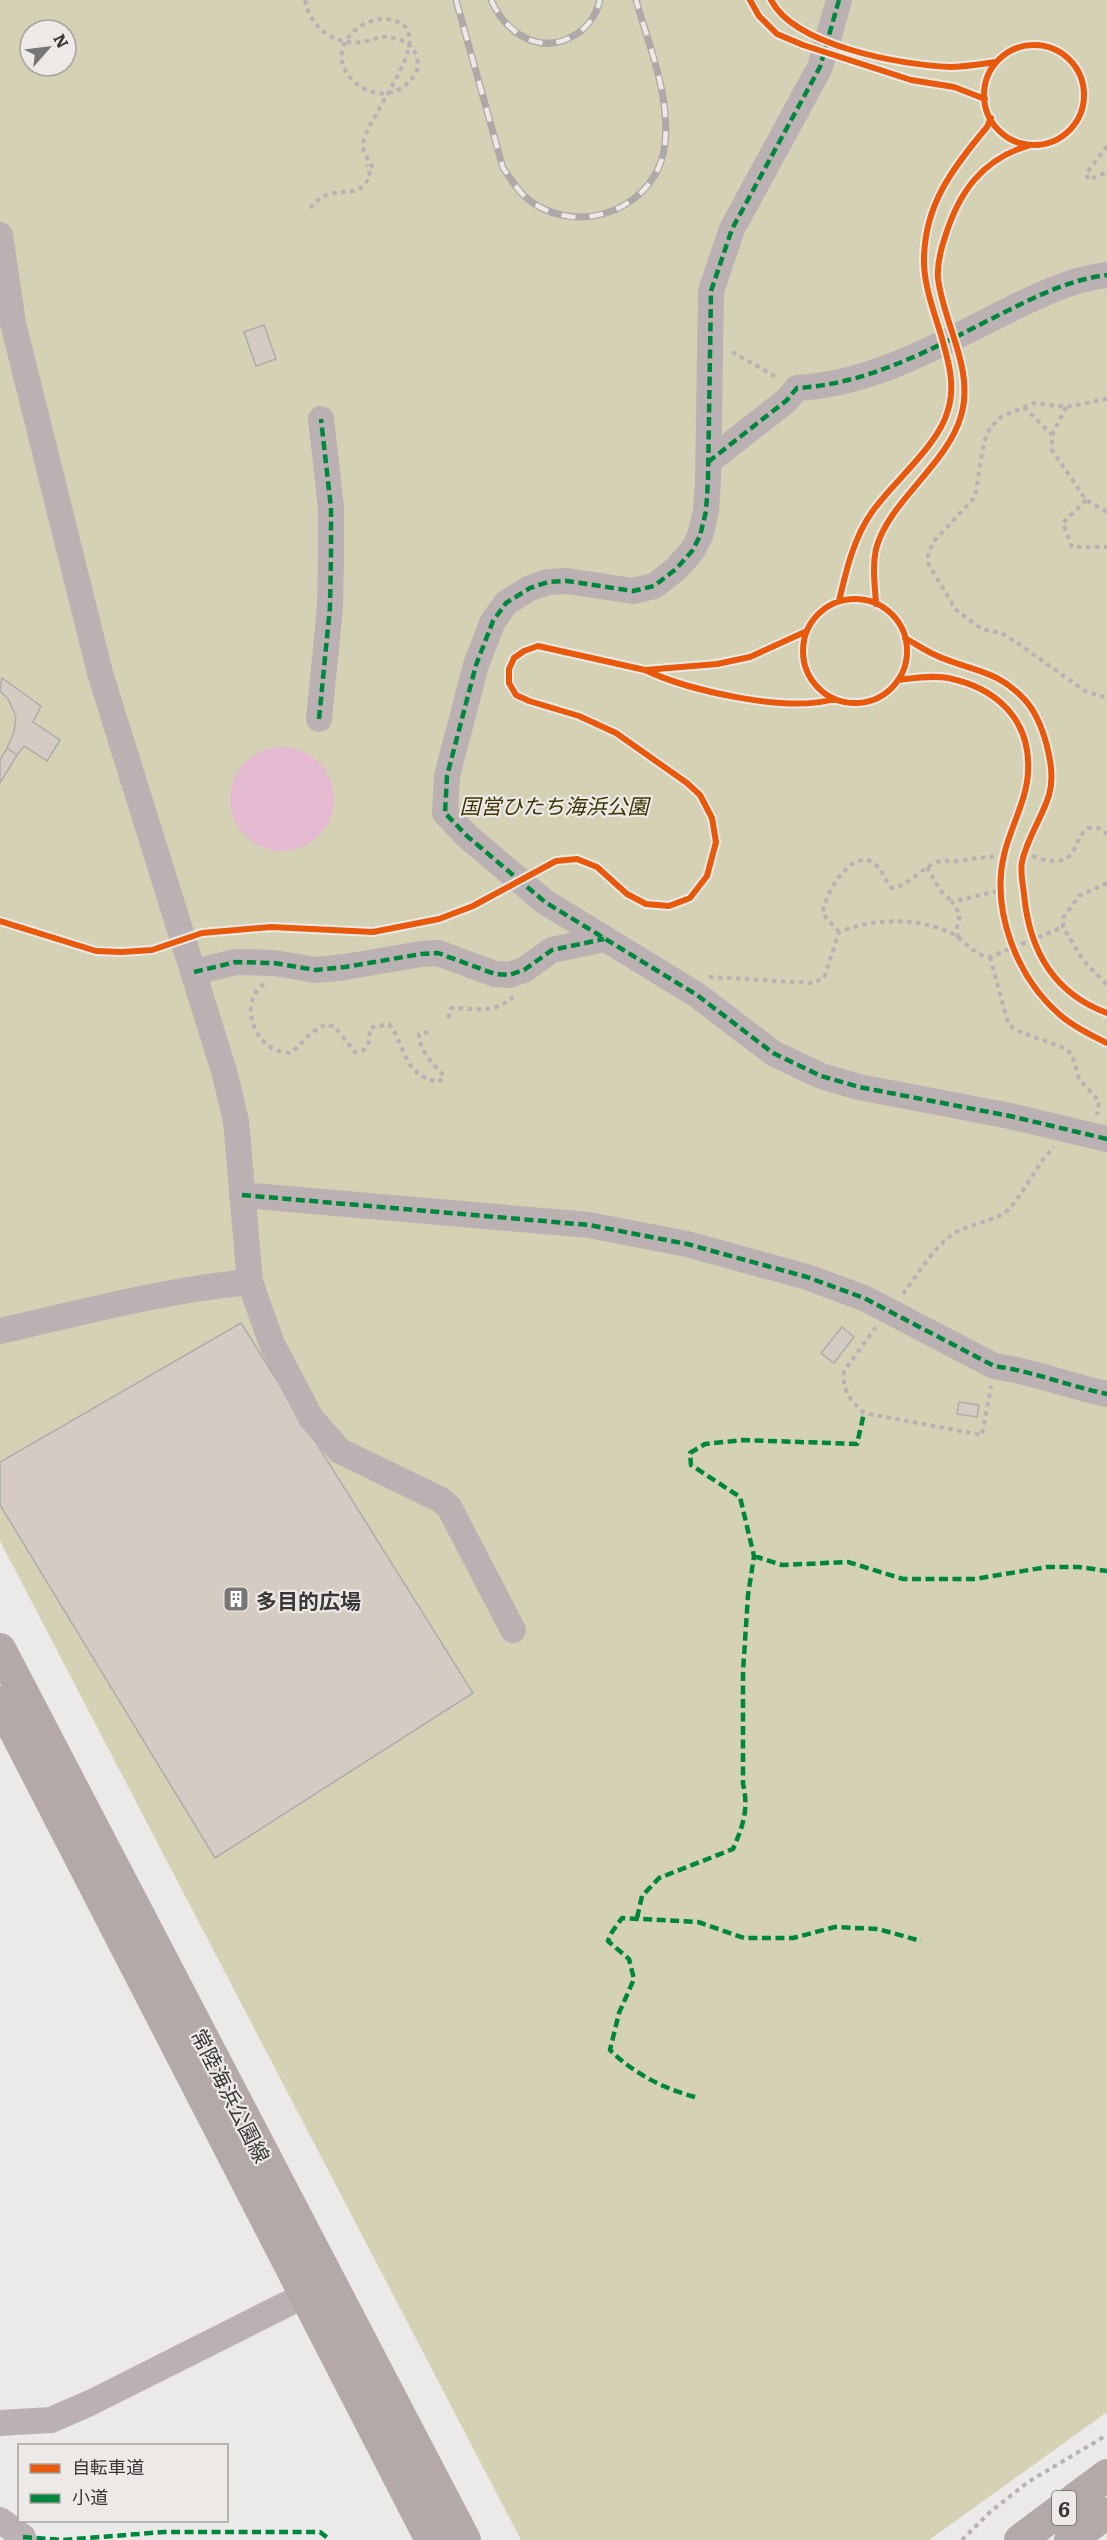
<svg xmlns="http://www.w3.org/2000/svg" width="1107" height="2540" viewBox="0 0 1107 2540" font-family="Literata,'Noto Sans JP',serif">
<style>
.green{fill:#d4d1b5;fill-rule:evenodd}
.water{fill:#e4bad0}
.building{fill:#d4ccc2;stroke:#adacaa;stroke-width:1.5}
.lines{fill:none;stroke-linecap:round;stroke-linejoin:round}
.path{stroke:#b8b2b2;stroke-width:4;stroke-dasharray:4.5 4.5;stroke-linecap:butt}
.minor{stroke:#bbb1b2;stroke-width:26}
.major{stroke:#b4a9a9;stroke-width:32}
.rail-casing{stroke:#afa8a8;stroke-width:7}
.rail{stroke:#ede9e7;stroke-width:4.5;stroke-dasharray:14;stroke-linecap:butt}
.quiet{stroke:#00873e;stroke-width:4.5;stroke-dasharray:9 4.5;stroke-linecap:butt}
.cycleway-casing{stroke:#ede9e7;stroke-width:10}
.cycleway{stroke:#e8590c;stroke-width:6}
.labels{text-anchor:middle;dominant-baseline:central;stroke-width:4.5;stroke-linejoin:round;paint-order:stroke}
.shield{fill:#ede9e7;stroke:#6e6c6b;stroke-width:1.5}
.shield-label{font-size:20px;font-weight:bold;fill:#383736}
.park-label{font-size:21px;font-style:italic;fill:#393401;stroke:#ede9e7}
.poi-label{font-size:21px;font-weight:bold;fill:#383736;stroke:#ede9e7;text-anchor:start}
.street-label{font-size:21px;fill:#383736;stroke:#ede9e7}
</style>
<rect width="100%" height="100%" fill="#eceae8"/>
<path class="green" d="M0 0H1107V2412L929 2540H521L0 1541ZM30 30H66V66H30Z"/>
<path class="water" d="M230 799a52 52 0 1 1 104 0a52 52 0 1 1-104 0Z"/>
<path class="building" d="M264 325 276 359 256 366 244 332Z
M2 678 41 706 33 722 60 740 47 761 24 746 17 755 7 748 14 732 16 716 8 699 0 691Z
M7 748 17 755 0 783V760Z
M241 1323 473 1693 215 1858 0 1505V1462Z
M842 1327 854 1337 834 1363 821 1353Z
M959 1402 979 1405 977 1417 957 1414Z"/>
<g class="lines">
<path class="path" d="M305 0C310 27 334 46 362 42 370 41 377 37 384 37 405 37 421 49 417 71 386 127 308 65 358 28 368 21 380 17 392 20 445 31 361 121 363 147 364 156 371 163 375 171
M1107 146 1086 174 1089 180 1107 172
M310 208C334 179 356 205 370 176L367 165
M732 352 778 378
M1107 399 1066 407 1034 403 1001 417 990 428 984 442 975 497 935 540 928 553 929 565 956 610 982 629 1001 633 1016 642 1085 691 1107 698
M1024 407 1052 435
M1066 407 1052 435V450L1086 500 1107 512
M1086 500 1063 523 1072 547H1107
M1024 853C1041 859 1065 870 1075 848 1079 840 1080 834 1088 828H1098L1107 834
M927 867 940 890 952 902
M1107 883 1079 896 1063 918V927L1082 959 1107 985
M839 932 823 914C823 896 850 850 872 862 883 868 884 881 892 888 909 886 921 868 937 862 945 859 953 862 961 861 976 858 988 856 1003 857
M958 938 957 927 960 914 952 902 1001 890
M990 957 1008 1023 1015 1030 1067 1049 1072 1055 1079 1079 1099 1101 1097 1115
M709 977 813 983 824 978 839 932C875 918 916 917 951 933 967 941 972 955 990 957L1063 927
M264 984C240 1000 252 1041 276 1050 280 1052 286 1052 290 1053 306 1041 308 1032 327 1024L335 1027 355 1052 364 1050 369 1042 370 1028 389 1024C407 1048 402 1075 439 1082L444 1076C433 1064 419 1051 419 1034L429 1032
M448 1018 451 1008C477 1008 492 1015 513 997
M903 1294C918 1274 932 1249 953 1234 968 1224 997 1221 1008 1210 1026 1191 1035 1166 1054 1147
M876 1327 844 1371C842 1391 850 1400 864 1413L982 1435 991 1386
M962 2540 989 2513 1028 2482 1107 2435"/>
<path class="minor" d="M839 0 820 67 732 229 711 291 708 481 706 511 700 536 692 551 676 569 654 586 633 591 567 581 548 582 530 588 506 603 493 621 476 665 447 776 445 813 467 836 545 902 697 995 773 1053 821 1076 859 1087 1010 1116 1107 1139
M0 235 13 323 100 673 224 1071 236 1121 250 1282 272 1344 311 1418 340 1451 441 1500 449 1507 513 1630
M708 462 787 400 797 388C868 384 930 350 993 318 1029 300 1066 280 1107 275
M319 719 330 607 331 556V508L321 419
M194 972 236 962 274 963 316 970 345 967 421 954 438 953 495 974 509 975 524 970 552 950 604 939
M242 1195 589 1225 687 1244 807 1277 864 1298 994 1366C1032 1371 1069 1386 1107 1394
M0 1331C84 1312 164 1290 250 1282
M0 2423 51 2420 90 2403 321 2287
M0 2520 23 2537 20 2540"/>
<path class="major" d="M0 1649 465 2540
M0 1702 431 2540
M1020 2540 1107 2475
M1070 2540 1107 2513"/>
<g class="rail-casing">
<path id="rail" d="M456 0 503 168C512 180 520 195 533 203 584 237 659 206 665 143 670 95 649 46 636 0
M491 0C508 37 545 58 581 31 591 23 597 12 600 0"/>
</g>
<use href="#rail" class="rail"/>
<path class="quiet" d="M839 0 820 67 732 229 711 291 708 481 706 511 700 536 692 551 676 569 654 586 633 591 567 581 548 582 530 588 506 603 493 621 476 665 447 776 445 813 467 836 545 902 697 995 773 1053 821 1076 859 1087 1010 1116 1107 1139
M708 462 787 400 797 388C868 384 930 350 993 318 1029 300 1066 280 1107 275
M319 719 330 607 331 556V508L321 419
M194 972 236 962 274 963 316 970 345 967 421 954 438 953 495 974 509 975 524 970 552 950 604 939
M242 1195 589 1225 687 1244 807 1277 864 1298 994 1366C1032 1371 1069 1386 1107 1394
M754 1556 782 1565 848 1562 903 1579H975L1047 1567H1079L1107 1571
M637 1918 642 1896 659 1878 733 1849C743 1826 749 1809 743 1784V1672L748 1595 754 1556 740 1497 691 1465 690 1453 705 1444 743 1440 857 1444 864 1413
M695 2097C664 2089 633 2073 610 2050L619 2013 634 1979 629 1959 608 1941 612 1932 622 1918 698 1922 744 1938H793L835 1927 878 1929 921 1941
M23 2537 62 2540 164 2532H320L330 2540"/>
<g class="cycleway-casing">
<path id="cycleway" d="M750 0 759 16 777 34 803 45 911 80 954 87 985 99
M771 0C795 46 901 65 950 67 965 67 981 64 996 62
M984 95a50 50 0 1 1 100 0a50 50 0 1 1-100 0Z
M803 651a52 52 0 1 1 104 0a52 52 0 1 1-104 0Z
M839 601C846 571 854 537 872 512 893 482 939 445 948 410 956 384 948 360 941 335 934 312 925 288 924 264 923 206 952 169 987 127L991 118
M876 604C875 585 872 568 876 549 888 502 947 465 961 416 975 369 943 323 938 278 937 266 941 249 945 237 959 192 982 159 1030 145
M905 638C914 643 923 649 933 654 968 671 996 668 1025 700 1043 720 1057 769 1049 795 1042 818 1027 838 1022 862 1020 872 1023 884 1024 894 1029 949 1053 993 1107 1013
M645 670C689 691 788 713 834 699
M898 680C914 678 932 675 948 678 997 688 1031 720 1028 772 1027 800 1010 828 1004 855 991 911 1017 978 1060 1015 1074 1027 1090 1035 1107 1043
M0 921 96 951 122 952 152 950 202 933 271 927 373 932 439 919 473 906 556 861 577 859 597 867 627 894 646 904 669 906 690 898 707 876 716 842 712 818 700 795 687 783 616 733 579 716 529 701 516 695 509 683V669L514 658 524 651 538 646 645 670 717 664 750 657 807 631"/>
</g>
<use href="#cycleway" class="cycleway"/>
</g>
<defs>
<g id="building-square" transform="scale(1.35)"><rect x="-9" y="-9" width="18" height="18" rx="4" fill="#777674" stroke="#ede9e7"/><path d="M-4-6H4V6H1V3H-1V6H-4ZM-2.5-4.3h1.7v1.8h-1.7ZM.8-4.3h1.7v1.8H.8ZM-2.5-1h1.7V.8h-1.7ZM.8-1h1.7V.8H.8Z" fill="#fff"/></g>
</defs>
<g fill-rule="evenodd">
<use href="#building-square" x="236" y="1599"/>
</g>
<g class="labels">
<rect class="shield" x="1052" y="2491" width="24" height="34" rx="4.5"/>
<g class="shield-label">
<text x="1064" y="2508">6</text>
</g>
<g class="park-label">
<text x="554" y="804">国営ひたち海浜公園</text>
</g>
<g class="poi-label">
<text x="256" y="1599">多目的広場</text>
</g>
<g class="street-label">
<text transform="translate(232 2095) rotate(63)">常陸海浜公園線</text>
</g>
</g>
<rect x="18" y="2444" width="210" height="78" fill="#ede9e7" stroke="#a5a2a0" stroke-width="1.5"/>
<rect x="30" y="2464" width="30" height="9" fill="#e8590c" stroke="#a5a2a0" stroke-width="1.5"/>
<text x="72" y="2474" font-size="18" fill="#383736">自転車道</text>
<rect x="30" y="2494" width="30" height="9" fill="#00873e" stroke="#a5a2a0" stroke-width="1.5"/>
<text x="72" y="2504" font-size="18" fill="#383736">小道</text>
<g transform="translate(48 48) rotate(62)"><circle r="28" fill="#ede9e7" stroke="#a5a2a0" stroke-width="1.5"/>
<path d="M0-4.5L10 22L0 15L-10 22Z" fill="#777674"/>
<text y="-9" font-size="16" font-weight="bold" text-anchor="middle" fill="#383736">N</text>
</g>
</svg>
